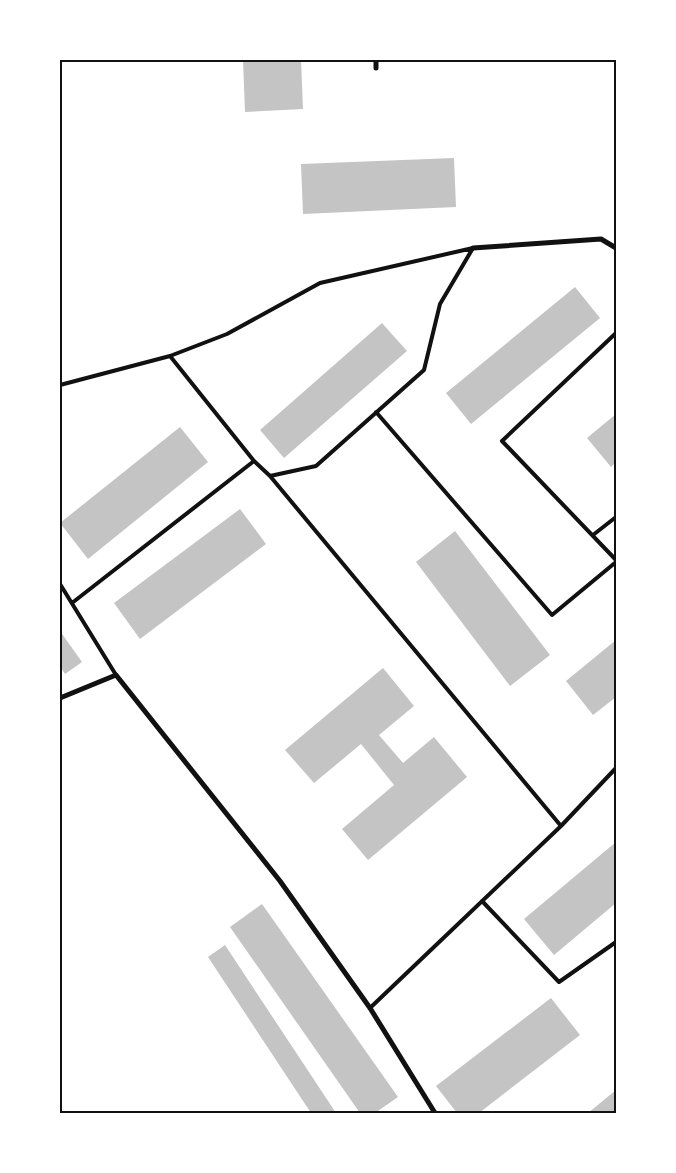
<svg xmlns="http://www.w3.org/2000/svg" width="676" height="1173" viewBox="0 0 676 1173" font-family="Ubuntu,sans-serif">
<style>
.building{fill:#c4c4c4}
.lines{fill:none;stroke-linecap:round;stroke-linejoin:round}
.service{stroke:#111;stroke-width:4}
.minor{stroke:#111;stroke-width:5}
.neatline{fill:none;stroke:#111;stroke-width:2}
</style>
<rect width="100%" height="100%" fill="#fff"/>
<path class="building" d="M243 60H301L303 109 245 112Z
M454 158 456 207 303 214 301 164Z
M575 287 600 318 471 424 446 393Z
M382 323 407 351 284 458 260 430Z
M616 414V462L611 467 587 438Z
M180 427 208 462 88 559 60 523Z
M240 509 266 544 140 639 114 603Z
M455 531 550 655 510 686 416 562Z
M60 631 82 662 65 674 60 666Z
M616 640V697L593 715 566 681Z
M383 668 414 706 379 735 403 763 434 737 467 777 368 860 342 829 394 785 361 744 314 783 285 750Z
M616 842V903L554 955 524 919Z
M262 904 398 1097 375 1113H360L230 927Z
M225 945 336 1113H311L208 957Z
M551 998 580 1035 479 1113H457L436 1086Z
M616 1090V1113H588Z"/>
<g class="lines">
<path class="service" d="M616 333 502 441 616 560
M170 356 227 334 320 283 473 248
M60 385 170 356 254 461 270 476 316 466 424 370 440 304 473 248
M376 412 552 615 616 562
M270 476 561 826 370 1008
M593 535 616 517
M60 584 116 675
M72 603 254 461
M561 826 616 768
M482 901 559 982 616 942"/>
<path class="minor" d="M376 68V60
M473 248 601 239 616 248
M60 698 116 675 280 881 370 1008 435 1113"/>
</g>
<rect width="676" height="1173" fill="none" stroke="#ffffff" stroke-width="122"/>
<rect x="61" y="61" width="554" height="1051" class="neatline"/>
</svg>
